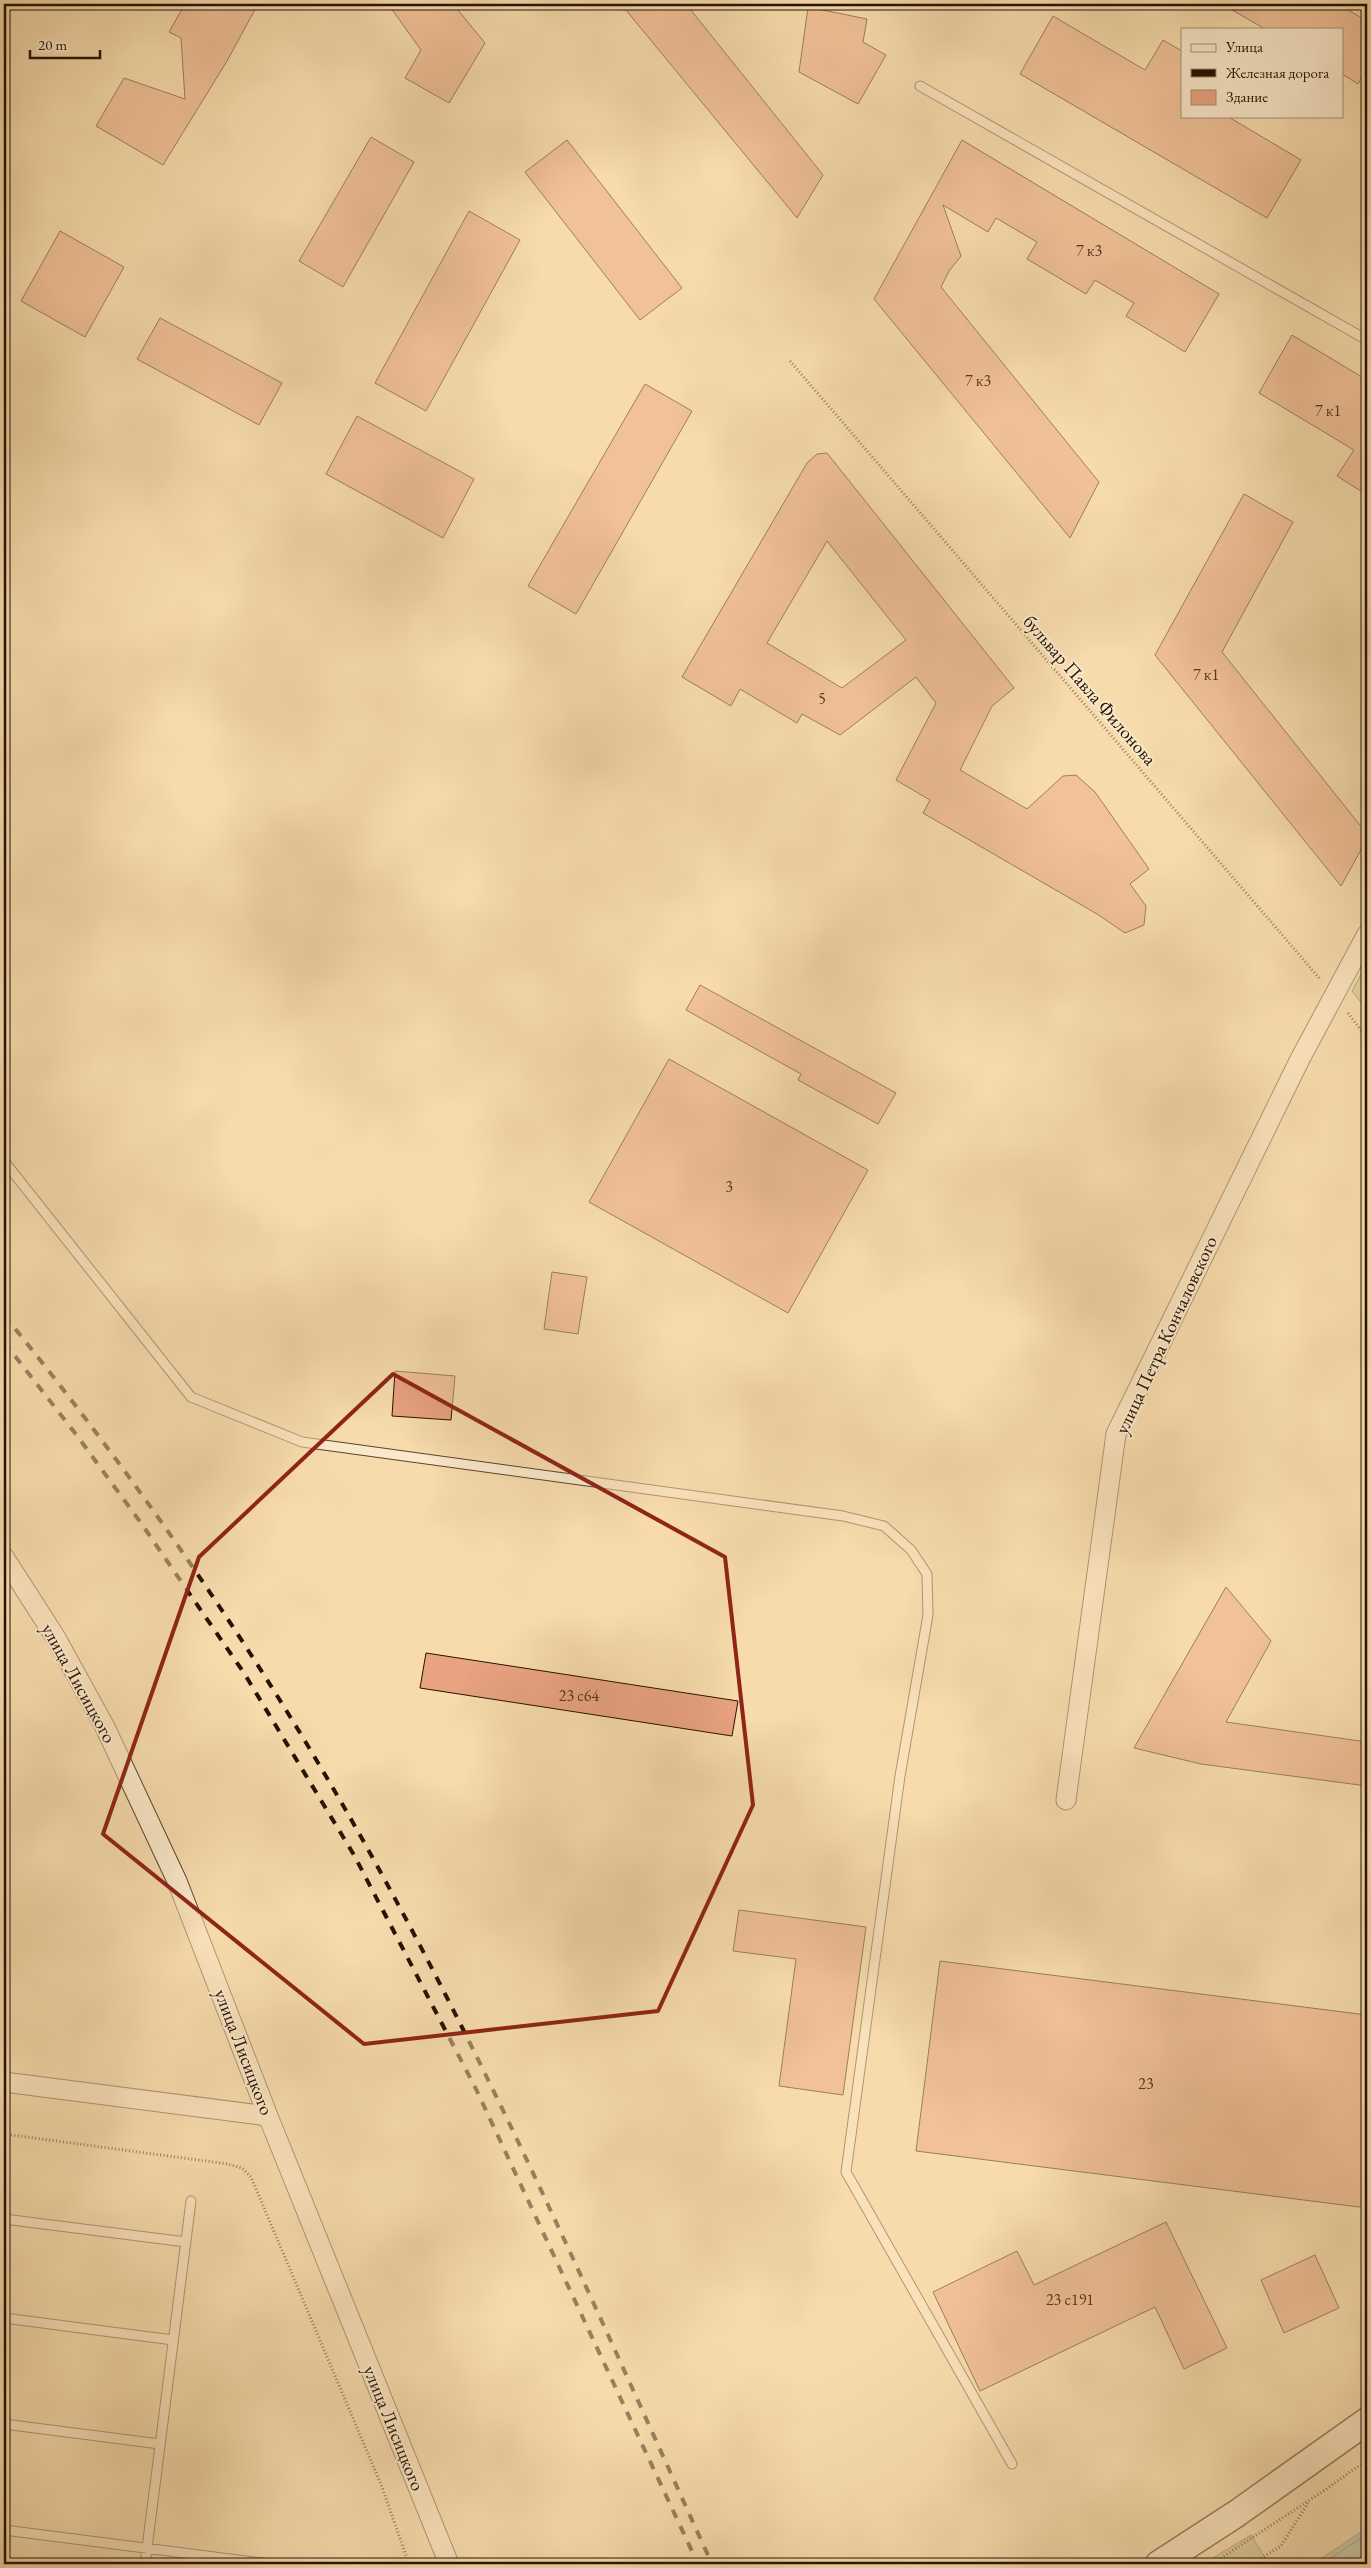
<svg xmlns="http://www.w3.org/2000/svg" width="1371" height="2568" viewBox="0 0 1371 2568" font-family="'EB Garamond',serif">
<style>
.green{fill:#bcc08b;stroke:#706946}
.water{fill:#9dbba8;stroke:#6d7765}
.lines{fill:none;stroke-linecap:round;stroke-linejoin:round}
.shore{stroke:#616654;stroke-width:1}
.building{fill:#e9a282;stroke:#251200;fill-rule:evenodd}
.service-casing{stroke:#5a442b;stroke-width:11}
.minor-casing{stroke:#5a442b;stroke-width:21}
.secondary-casing{stroke:#251200;stroke-width:29}
.path{stroke:#251200;stroke-width:3;stroke-dasharray:1 2.5;stroke-linecap:butt}
.service{stroke:#fae8ca;stroke-width:9}
.minor{stroke:#fae8ca;stroke-width:19}
.secondary{stroke:#fae8ca;stroke-width:26}
.rail{stroke:#251200;stroke-width:4;stroke-dasharray:9 9;stroke-linecap:butt}
.marked{fill:none;stroke:#8f2418;stroke-width:4;stroke-linejoin:round}
.labels{text-anchor:middle;dominant-baseline:central;stroke-width:4;stroke-linejoin:round;paint-order:stroke}
.number-label{font-size:16px;fill:#563620}
.street-label{font-size:19px;fill:#251200;stroke:#fae8ca}
</style>
<rect width="100%" height="100%" fill="#f7dbad"/>
<filter id="stains"><feTurbulence type="fractalNoise" baseFrequency=".004" numOctaves="4"/><feColorMatrix values="0 0 0 0 .2 0 0 0 0 .09 0 0 0 0 .02 0 0 0 .5 -.17"/></filter>
<radialGradient id="worn" r=".72"><stop offset=".6" stop-color="#630" stop-opacity="0"/><stop offset="1" stop-color="#630" stop-opacity=".3"/></radialGradient>
<path class="green" d="M1367 963V1010L1352 991Z
M1251 2535 1269 2564H1203Z"/>
<path class="water" d="M1367 2528V2564H1313Z"/>
<g class="lines">
<path class="shore" d="M1322 2564 1367 2534"/>
</g>
<path class="building" d="M185 4H258L227 61 163 165 96 126 124 78 185 99 181 38 169 32Z
M388 4H453L485 43 449 103 405 78 421 50Z
M621 4H686L823 175 797 218Z
M1222 4H1338L1367 21V68L1358 84 1342 74V29H1265Z
M808 7 867 19 863 42 886 55 858 104 799 72Z
M1053 16 1145 70 1163 40 1182 51V116H1227L1301 160 1267 218 1020 74Z
M371 137 414 162 343 287 299 261Z
M567 140 682 288 640 320 525 172Z
M962 140 1219 294 1185 352 1126 316 1134 303 1095 280 1086 294 1027 259 1037 242 996 218 988 232 943 205 961 256 949 271 941 287 1099 482 1070 538 874 299Z
M469 211 520 240 426 411 375 383Z
M60 231 124 267 85 337 21 301Z
M160 318 282 383 259 425 137 359Z
M1292 335 1367 380V495L1337 476 1354 450 1259 393Z
M645 384 692 411 576 614 528 586Z
M357 416 474 479 443 538 326 474Z
M827 453 1014 688 992 706 960 770 1027 809 1063 776 1076 775 1095 792 1149 869 1130 884 1146 906 1144 925 1125 933 1097 914 923 813 930 800 896 780 936 703 916 677 840 735 802 714 797 723 740 689 731 706 682 677 807 463 817 454ZM827 541 906 640 842 688 767 643Z
M1244 494 1293 522 1222 652 1367 834V839L1341 886 1155 655Z
M700 985 896 1093 878 1124 798 1080 801 1074 686 1010Z
M669 1059 868 1170 788 1313 589 1202Z
M552 1272 587 1277 578 1334 544 1329Z
M395 1371 455 1376 451 1420 392 1416Z
M1226 1587 1271 1641 1226 1722 1367 1742V1786L1201 1764 1134 1748Z
M426 1653 738 1701 732 1736 420 1688Z
M739 1910 866 1927 843 2095 779 2086 796 1959 733 1951Z
M940 1961 1367 2015V2208L916 2151Z
M1166 2222 1227 2348 1184 2369 1155 2307 980 2391 933 2292 1017 2251 1034 2285Z
M1315 2255 1339 2308 1284 2333 1261 2280Z"/>
<g class="lines">
<g class="service-casing">
<path id="service" d="M920 86 1367 340
M4 1161 191 1397 302 1442 843 1516 884 1526 911 1550 927 1574 928 1615 900 1776 846 2172 1012 2464
M4 2219 186 2242
M4 2318 173 2340
M4 2424 160 2444
M4 2530 270 2564
M145 2564 191 2201"/>
</g>
<g class="minor-casing">
<path id="minor" d="M4 1557 56 1638 105 1727 177 1881 268 2116 449 2564
M1066 1800 1116 1434 1300 1059 1367 934
M4 2082 268 2116"/>
</g>
<g class="secondary-casing">
<path id="secondary" d="M1159 2564 1236 2514 1367 2421"/>
</g>
<path class="path" d="M790 361 1320 979
M1348 1013 1367 1038
M4 2134 228 2164 242 2168 251 2177 382 2487 409 2564
M1212 2564 1325 2490 1367 2460
M1252 2564 1281 2546 1308 2503"/>
<use href="#service" class="service"/>
<use href="#minor" class="minor"/>
<use href="#secondary" class="secondary"/>
<path class="rail" d="M4 1315C140 1482 265 1664 370 1853 498 2083 603 2325 712 2564
M4 1342 75 1433 141 1523 244 1673 354 1855 476 2089 698 2564"/>
</g>
<path d="M0 0H1371V2568H0ZM393 1374 725 1557 753 1805 658 2011 364 2044 103 1834 199 1557Z" fill="#f7dbad" fill-opacity=".55" fill-rule="evenodd"/>
<path class="marked" d="M393 1374 725 1557 753 1805 658 2011 364 2044 103 1834 199 1557Z"/>
<g class="labels">
<g class="number-label">
<text x="1089" y="250">7 к3</text>
<text x="978" y="380">7 к3</text>
<text x="1328" y="410">7 к1</text>
<text x="1206" y="674">7 к1</text>
<text x="822" y="698">5</text>
<text x="729" y="1186">3</text>
<text x="579" y="1695">23 с64</text>
<text x="1146" y="2083">23</text>
<text x="1070" y="2299">23 c191</text>
</g>
<g class="street-label">
<text transform="translate(1090 690) rotate(49)">бульвар Павла Филонова</text>
<text transform="translate(1166 1335) rotate(-65)">улица Петра Кончаловского</text>
<text transform="translate(79 1683) rotate(61)">улица Лисицкого</text>
<text transform="translate(244 2052) rotate(69)">улица Лисицкого</text>
<text transform="translate(394 2428) rotate(68)">улица Лисицкого</text>
</g>
</g>
<rect width="1371" height="2568" fill="none" stroke="#f7dbad" stroke-width="20"/>
<rect x="5" y="5" width="1361" height="2558" fill="none" stroke="#251200" stroke-width="2.5"/>
<rect x="10" y="10" width="1351" height="2548" fill="none" stroke="#251200"/>
<rect x="1181" y="28" width="162" height="90" fill="#fae8ca" stroke="#a59279"/>
<rect x="1191" y="44" width="25" height="8" fill="#fae8ca" stroke="#a59279"/>
<text x="1226" y="52" font-size="15" fill="#251200">Улица</text>
<rect x="1191" y="69" width="25" height="8" fill="#251200" stroke="#a59279"/>
<text x="1226" y="78" font-size="15" fill="#251200">Железная дорога</text>
<rect x="1191" y="90" width="25" height="15" fill="#e9a282" stroke="#a59279"/>
<text x="1226" y="102" font-size="15" fill="#251200">Здание</text>
<path d="M30 50v8h70v-8" fill="none" stroke="#251200" stroke-width="2.5"/>
<text x="38" y="50" font-size="15" fill="#251200" stroke="#fae8ca" stroke-width="4" paint-order="stroke">20 m</text>
<rect width="100%" height="100%" filter="url(#stains)"/>
<rect width="100%" height="100%" fill="url(#worn)"/>
</svg>
